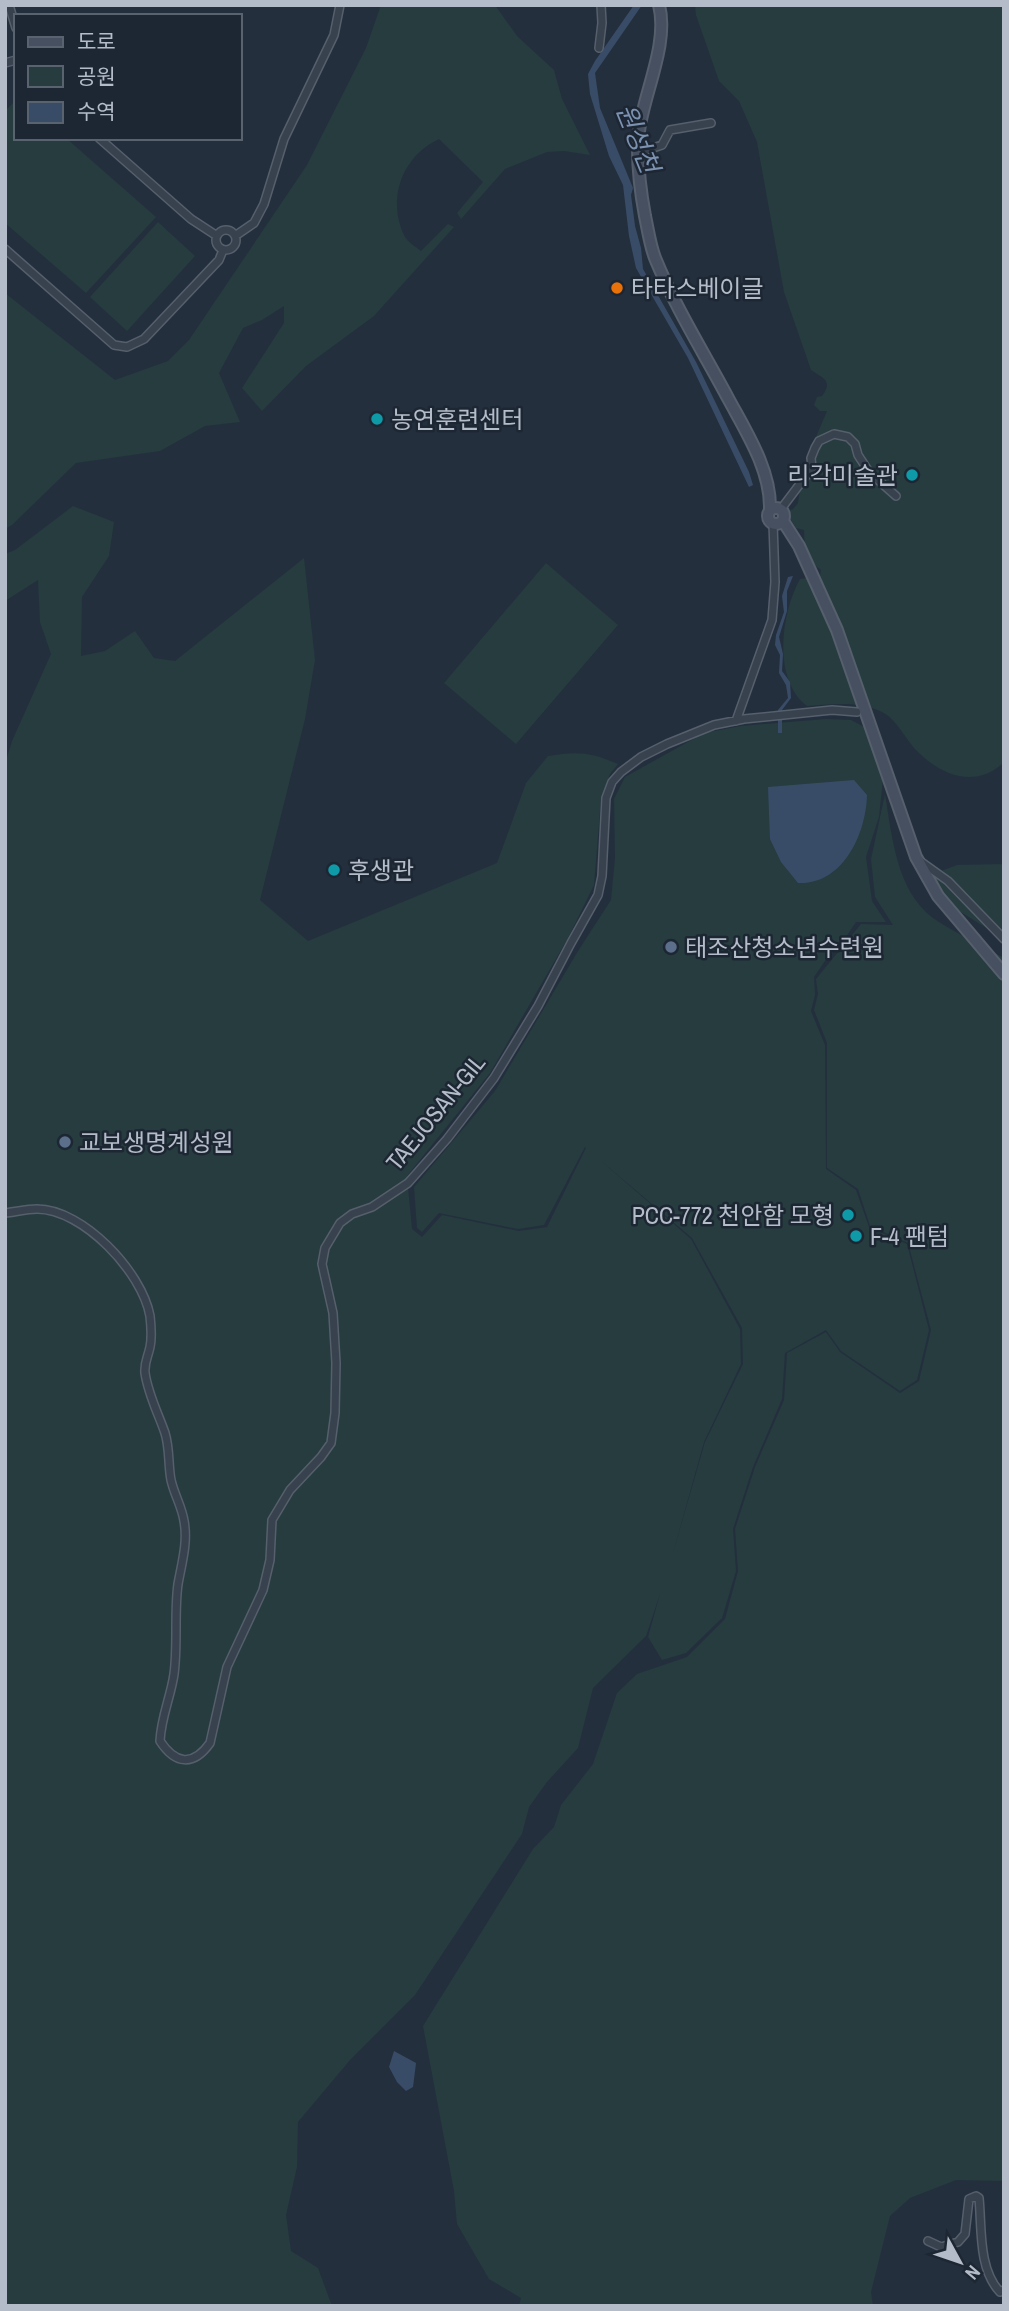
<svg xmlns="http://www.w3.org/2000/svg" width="1009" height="2311" viewBox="0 0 1009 2311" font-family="'Archivo Narrow','Noto Sans KR',sans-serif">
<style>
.green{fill:#263c3f;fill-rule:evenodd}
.water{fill:#394c67}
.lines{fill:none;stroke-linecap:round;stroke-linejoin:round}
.street-casing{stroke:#565f6c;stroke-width:10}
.secondary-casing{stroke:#565f6c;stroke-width:14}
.street{stroke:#38414e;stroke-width:7}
.secondary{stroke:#465061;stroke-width:10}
.food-dot{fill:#e8710a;stroke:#1d2633;stroke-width:2.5}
.culture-dot{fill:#0f9aa8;stroke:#1d2633;stroke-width:2.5}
.service-dot{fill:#5c6f8a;stroke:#1d2633;stroke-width:2.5}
.labels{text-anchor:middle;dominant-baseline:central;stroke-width:5;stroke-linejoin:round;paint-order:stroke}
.poi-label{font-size:24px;fill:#b4bcc9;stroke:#1d2633;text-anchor:start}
.street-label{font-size:24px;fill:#b4bcc9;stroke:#1d2633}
.water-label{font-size:26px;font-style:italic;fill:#7c92b1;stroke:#1d2633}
</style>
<rect width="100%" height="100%" fill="#242f3e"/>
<path class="green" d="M381 5H495L517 36 554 70 562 99 590 155 564 151 547 152 505 169 461 219 457 213 483 182 439 139C402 156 386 200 405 237 408 242 416 247 421 251L448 224 454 227 374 316 306 366 262 411 242 388 284 323V306L262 320 243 328 219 373 240 422 205 426 160 451 76 463 12 525 5 529V293L115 380 168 361 189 340 307 165 366 48Z
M695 5H1004V762C977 789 942 776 918 752 906 741 897 719 882 712 859 701 832 704 807 706 772 679 781 613 800 579L820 576 821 570 805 558 804 530 796 528 786 512 793 509 798 503 800 488 808 468 810 451 827 411H820L814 405 817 397 822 396C834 380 822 378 811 370L784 292 757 142 739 101 719 81 696 15Z
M16 100V138H66L156 217 86 293 5 223V111Z
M158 222 195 256 127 331 90 297Z
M73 506 114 522 109 556 82 597 81 656 105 651 135 631 154 658 175 661 304 558 315 660 305 719 260 900 308 941 497 863 526 783 548 756C577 751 591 752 618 764L610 774 601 799 594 885 568 938 490 1073 407 1176 412 1229 422 1237 442 1215 519 1231 547 1227 586 1148 585 1147 544 1225 518 1229 439 1213 422 1232 417 1228 414 1187 495 1091 578 951 611 900 615 858 614 799 625 777 704 733 741 726 826 719 851 720 872 731 886 750 879 817 866 857 872 901 886 922H856L840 946 827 958 814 977 815 995 811 1011 825 1045 826 1169 856 1190 869 1227 907 1244 929 1330 917 1380 900 1391 841 1351 826 1330 785 1353 782 1399 753 1467 733 1529 736 1571 722 1618 686 1653 662 1660 648 1637 660 1594 646 1636 593 1688 578 1748 547 1782 529 1807 522 1834 415 1995 350 2060 298 2122 297 2167 286 2215 291 2251 318 2268 332 2306H5V764L12 741 51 654 40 622 38 580 5 601V554L15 550ZM600 1160 692 1238 742 1328 743 1364 705 1442 673 1553 704 1442 741 1364 740 1329 691 1239Z
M546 563 618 625 516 744 444 683Z
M885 794C892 836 896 890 933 918 955 933 981 945 1004 958V2181L956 2180 910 2198 890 2216 871 2292 873 2306H519L521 2298 489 2279 457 2224 454 2191 423 2026 533 1849 554 1827 561 1805 593 1764 617 1693 637 1674 687 1657 725 1619 738 1571 735 1529 755 1467 784 1400 787 1353 826 1332 840 1352 900 1393 919 1381 931 1330 908 1243 870 1226 858 1189 827 1168V1043L814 1010 818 994 816 979 861 924 893 925 875 897 871 859Z
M1004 864V939L943 901 932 885 941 871 957 865Z"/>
<path class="water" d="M634 5H642L595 73 600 108 633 188 631 195 635 226 641 248 643 269 696 362 749 472 753 485 749 487 688 358 636 268 629 236 623 185 609 156 590 94 588 74 595 61Z
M793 576 787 591V611L779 637 783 654 782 671 790 682 791 698 782 710V733H778V710L788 698 786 685 779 673 780 655 775 645 776 635 784 612 782 596 788 577Z
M854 780 867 795C866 834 843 885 798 883L781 862 770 839 768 787Z
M394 2051 416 2063 413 2087 406 2091 397 2082 389 2067Z"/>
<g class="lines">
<g class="street-casing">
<path id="street" d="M9 5 16 28
M599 48 602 23 601 5
M5 63 16 60
M99 138 191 219 217 236
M638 153 662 145 670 130 711 123
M216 240a10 10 0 1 1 20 0a10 10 0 1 1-20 0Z
M235 236 254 223 264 204 284 139 334 35 340 5
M5 249 114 345 127 347 144 339 219 260 223 250
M781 509 812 468 811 458 815 448 819 441 834 434 848 437 855 444 858 455 869 472 896 496
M736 721 772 620 775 582 773 523
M920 861 948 881 1004 939
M5 1213C15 1212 27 1209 37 1209 83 1209 142 1272 150 1316 151 1325 152 1338 150 1347 148 1357 144 1362 145 1373 148 1394 158 1413 165 1433 170 1449 168 1465 171 1480 174 1494 182 1507 184 1521 188 1542 182 1562 178 1584 174 1613 178 1644 174 1674 171 1696 161 1717 160 1741 175 1764 193 1767 210 1743L227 1667 263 1590 270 1560 272 1520 290 1490 321 1457 331 1443 335 1413 336 1363 333 1313 322 1264 325 1248 340 1223 352 1214 372 1207 408 1183 447 1139 494 1078 538 1006 571 943 598 895 602 876 606 798 612 782 621 772 641 757 667 744 714 725 744 719 832 710 857 712
M928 2241 941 2247 958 2242 965 2234 969 2199 976 2196 979 2198C982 2228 978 2269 1000 2292L1004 2290"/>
</g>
<g class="secondary-casing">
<path id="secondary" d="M659 5C669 43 644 93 639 131 636 159 640 189 645 216 648 230 650 245 655 258 675 307 704 353 729 400 747 433 771 471 770 509
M768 516a8 8 0 1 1 16 0a8 8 0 1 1-16 0Z
M783 521 799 546 837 630 916 857 938 896 1004 974"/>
</g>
<use href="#street" class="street"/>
<use href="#secondary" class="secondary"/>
</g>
<circle class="food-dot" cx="617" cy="288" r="7"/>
<g class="culture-dot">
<circle cx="377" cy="419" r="7"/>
<circle cx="912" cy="475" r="7"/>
<circle cx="334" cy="870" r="7"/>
<circle cx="848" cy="1215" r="7"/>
<circle cx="856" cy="1236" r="7"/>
</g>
<g class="service-dot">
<circle cx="671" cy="947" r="7"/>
<circle cx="65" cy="1142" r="7"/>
</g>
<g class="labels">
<g class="poi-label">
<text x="631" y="288">타타스베이글</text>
<text x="391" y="419">농연훈련센터</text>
<text x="898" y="475" text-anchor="end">리각미술관</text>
<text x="348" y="870">후생관</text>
<text x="685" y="947">태조산청소년수련원</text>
<text x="79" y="1142">교보생명계성원</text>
<text x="834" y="1215" text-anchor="end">PCC-772 천안함 모형</text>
<text x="870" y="1236">F-4 팬텀</text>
</g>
<g class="street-label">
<text transform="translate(435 1112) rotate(-51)">TAEJOSAN-GIL</text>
</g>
<g class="water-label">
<text transform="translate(638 138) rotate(68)">원성천</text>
</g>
</g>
<rect width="1009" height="2311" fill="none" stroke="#b4bcc9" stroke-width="14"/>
<rect x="14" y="14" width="228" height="126" fill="#1d2633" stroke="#59626f" stroke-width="2"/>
<rect x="28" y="37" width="35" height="10" fill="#465061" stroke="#59626f" stroke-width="2"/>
<text x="77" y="49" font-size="21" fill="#b4bcc9">도로</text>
<rect x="28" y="66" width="35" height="21" fill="#263c3f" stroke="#59626f" stroke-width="2"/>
<text x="77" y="84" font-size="21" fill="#b4bcc9">공원</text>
<rect x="28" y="102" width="35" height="21" fill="#394c67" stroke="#59626f" stroke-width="2"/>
<text x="77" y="119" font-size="21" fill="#b4bcc9">수역</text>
<g transform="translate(960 2262) rotate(130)" stroke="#1d2633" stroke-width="5" paint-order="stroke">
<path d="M0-5L12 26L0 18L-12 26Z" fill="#b4bcc9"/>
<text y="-10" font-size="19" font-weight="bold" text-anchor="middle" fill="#b4bcc9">N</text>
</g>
</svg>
